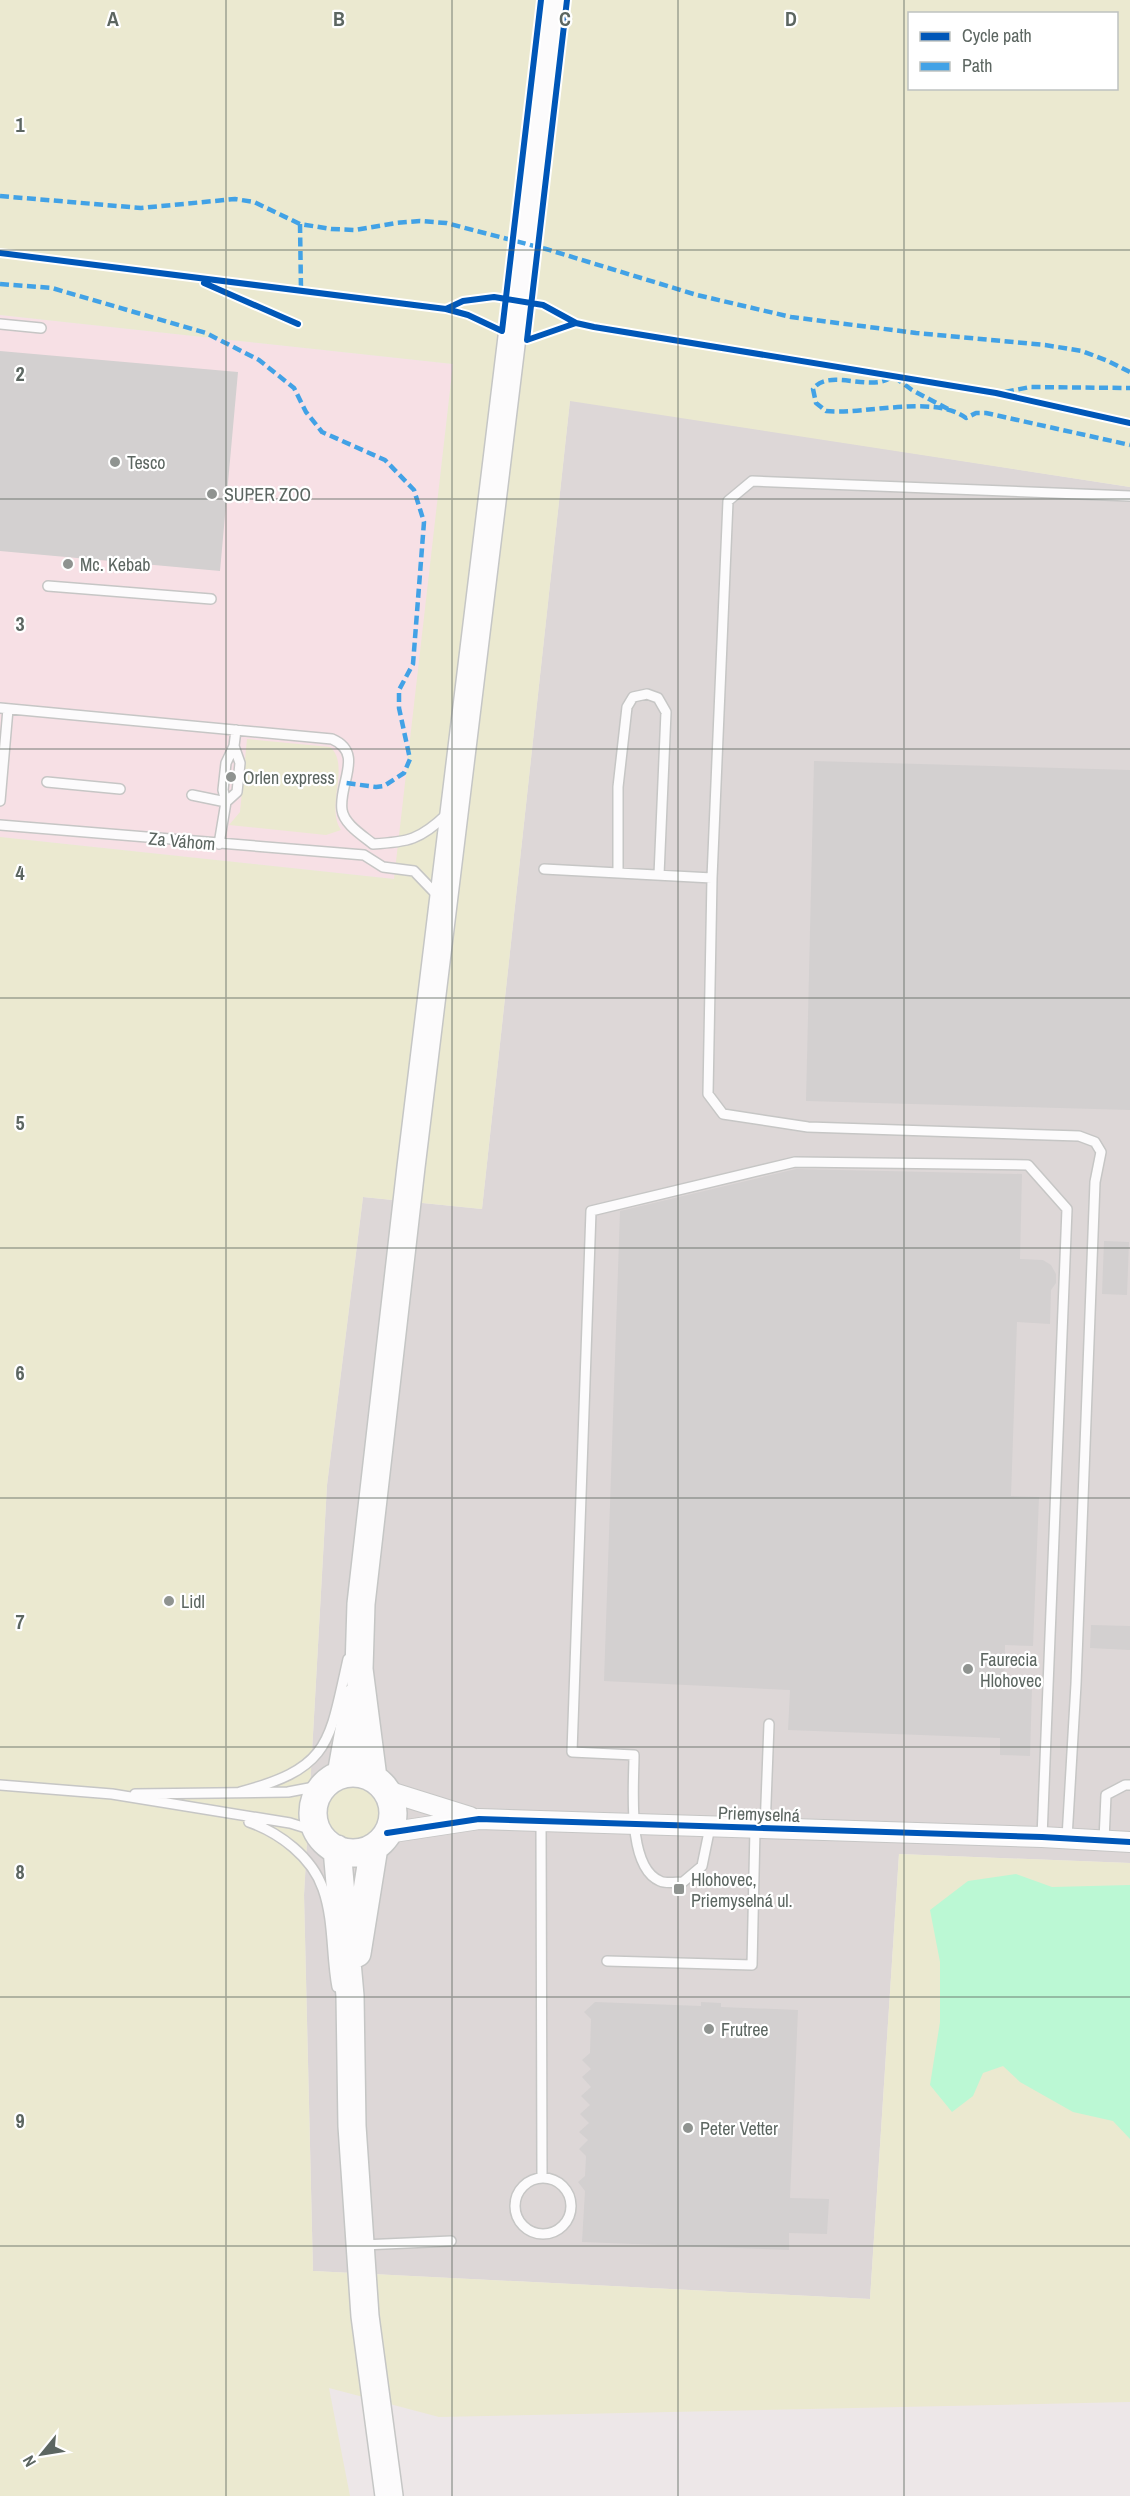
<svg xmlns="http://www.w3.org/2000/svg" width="1130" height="2496" viewBox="0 0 1130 2496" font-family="'Archivo Narrow',sans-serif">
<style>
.commercial{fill:#f7e0e5}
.industrial{fill:#ddd7d7}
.green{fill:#ebe9d0;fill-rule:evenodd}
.water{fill:#bbf8d4}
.building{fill:#d3d0d0}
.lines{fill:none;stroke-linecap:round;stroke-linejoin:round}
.lane-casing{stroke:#c6c6c5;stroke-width:12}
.street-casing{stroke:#c6c6c5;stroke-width:22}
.secondary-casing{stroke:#c5c6c5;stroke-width:30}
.lane{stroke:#fcfbfc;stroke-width:9}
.street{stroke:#fcfbfc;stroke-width:20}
.secondary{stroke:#fcfbfc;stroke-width:27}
.quiet{stroke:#42a2e6;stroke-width:4.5;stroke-dasharray:9 4.5;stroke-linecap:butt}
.cycleway-casing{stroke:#fff;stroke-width:10}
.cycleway{stroke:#0057b8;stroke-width:6}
.grid{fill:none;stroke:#5c6661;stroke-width:1.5;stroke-opacity:0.55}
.poi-dot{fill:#8f9390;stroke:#fff;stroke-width:2}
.labels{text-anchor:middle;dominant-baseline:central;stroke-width:4.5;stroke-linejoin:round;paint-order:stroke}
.poi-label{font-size:18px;fill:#5c6661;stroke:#fff;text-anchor:start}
.street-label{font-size:18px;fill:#5c6661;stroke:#fff}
.grid-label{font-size:20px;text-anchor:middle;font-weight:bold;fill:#5c6661;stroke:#fff;stroke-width:4.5;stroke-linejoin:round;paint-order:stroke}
</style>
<rect width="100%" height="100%" fill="#ede7e8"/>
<path class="commercial" d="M0 315 453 364 395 879 0 837Z"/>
<path class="industrial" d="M570 400 1130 487V1863L899 1854 870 2299 313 2271 304 1895 327 1485 363 1197 482 1209Z"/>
<path class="green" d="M0 0H1130V487L570 401 482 1209 363 1197 327 1485 304 1895 313 2271 870 2299 899 1854 1130 1863V2402L439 2417 329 2388 350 2496H0V837L394 879 453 364 0 315ZM910 14H1116V88H910Z
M247 739 330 747C351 765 325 807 341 830L326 835 229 825 240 812Z
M324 1813a29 29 0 1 1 58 0a29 29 0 1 1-58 0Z"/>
<path class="water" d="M1016 1874 1052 1887 1130 1885V2139L1113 2121 1073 2112 1020 2082 1003 2066 983 2073 973 2096 952 2112 930 2085 940 2022V1962L930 1910 968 1881Z"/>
<path class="building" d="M0 351 238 372 220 571 0 551Z
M814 761 1130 770V1110L806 1101Z
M796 1169 1022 1174 1020 1259 1043 1260 1051 1265 1056 1274V1283L1051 1290 1050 1324 1017 1322 1011 1496 1039 1497 1033 1646 1005 1645 1004 1688H1032L1030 1756 1000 1755V1738L788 1730 790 1690 604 1681 620 1211Z
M1104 1241 1129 1242 1127 1295 1102 1294Z
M1091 1625 1130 1626V1650L1090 1648Z
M595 2002 701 2006V2002L721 2003V2007L798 2010 790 2198 829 2199 827 2234 789 2233V2250L582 2242 585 2191 578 2182 585 2176 586 2156 579 2149 588 2140 579 2132 589 2123 580 2114 590 2105 581 2096 591 2087 582 2077 591 2069 582 2060 590 2053 591 2019 584 2012Z"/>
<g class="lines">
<g class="lane-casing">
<path id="lane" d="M0 324 41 328
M48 586 211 599
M0 708 332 739C365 753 338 784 342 810 344 824 362 835 373 844 408 842 420 840 447 814
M47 782 120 789
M192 795 226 802
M0 801 8 709
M226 802 237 792 240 763 234 746
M0 825 364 855 383 867 414 871 438 896
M219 844 226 802 223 790 226 763 234 746 236 730
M544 869 712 878
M618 873V787L627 707 633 697 647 694 658 698 666 712 659 875
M0 1785 112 1794 290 1823 319 1832
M240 1792C331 1768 329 1743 348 1659
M135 1794 288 1792 325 1785
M541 1821 542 2177
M249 1822C280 1833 312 1857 323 1889 334 1920 331 1955 337 1987
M710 1827 702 1866 683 1882C676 1882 666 1884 660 1881 626 1867 634 1785 634 1755L572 1752 591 1211 795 1162 1028 1165 1067 1209 1042 1837
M765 1829 769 1724
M1067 1838 1076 1684 1095 1182 1101 1152 1095 1142 1079 1136 808 1127 723 1114 708 1094 712 878 728 501 752 481 1130 496
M1104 1840 1106 1795 1125 1785H1130
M607 1961 752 1965 755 1829
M515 2206a28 28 0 1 1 56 0a28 28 0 1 1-56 0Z
M363 2245 451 2241"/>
</g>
<g class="street-casing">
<path id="street" d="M387 1791 470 1817
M387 1833 479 1819 1042 1837 1130 1842"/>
</g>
<g class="secondary-casing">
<path id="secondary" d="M313 1813a40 40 0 1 1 80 0a40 40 0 1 1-80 0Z
M341 1775 355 1697
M373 1778 359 1669 361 1604 411 1167 553 0
M337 1849 350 1996 352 2126 365 2316 389 2496
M357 1953 374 1847"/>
</g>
<use href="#lane" class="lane"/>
<use href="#street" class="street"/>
<use href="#secondary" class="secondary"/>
<path class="quiet" d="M0 196 141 208 235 199 254 202 300 224 331 229 355 230 396 223 420 221 446 223 546 249 697 295 791 317 916 333 1045 345 1082 351 1108 361 1130 372
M300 224 301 290
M0 284 52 288 206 333 259 360 294 388 306 412 322 432 385 460 414 490 424 522 413 664 399 690V708L410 759 404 773 384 786 376 787 346 783
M1005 392 1030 387 1130 388
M948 409 912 390 893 376C872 394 829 367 813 389L816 403 826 411C865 415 934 394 966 418L976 413H986L1130 445"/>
<g class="cycleway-casing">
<path id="cycleway" d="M567 0 527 340 576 323
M0 253 446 309 468 315 502 331 541 0
M204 283 298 324
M446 309 463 301 494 297 543 305 576 323 594 327 996 393 1130 423
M387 1833 479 1819 1042 1837 1130 1842"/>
</g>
<use href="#cycleway" class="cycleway"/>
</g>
<path class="grid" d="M226 0V2496M452 0V2496M678 0V2496M904 0V2496M0 250H1130M0 499H1130M0 749H1130M0 998H1130M0 1248H1130M0 1498H1130M0 1747H1130M0 1997H1130M0 2246H1130"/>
<g class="poi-dot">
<circle cx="115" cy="462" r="6"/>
<circle cx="212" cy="494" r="6"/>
<circle cx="68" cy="564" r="6"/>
<circle cx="231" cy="777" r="6"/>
<circle cx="169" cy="1601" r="6"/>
<circle cx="968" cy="1669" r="6"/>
<rect x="673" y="1883" width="12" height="12" rx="3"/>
<circle cx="709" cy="2029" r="6"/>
<circle cx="688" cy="2128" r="6"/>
</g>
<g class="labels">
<g class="poi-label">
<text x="127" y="462">Tesco</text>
<text x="224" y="494">SUPER ZOO</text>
<text x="80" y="564">Mc. Kebab</text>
<text x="243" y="777">Orlen express</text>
<text x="181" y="1601">Lidl</text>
<text x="980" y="1659">Faurecia<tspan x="980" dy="21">Hlohovec</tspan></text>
<text x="691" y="1879">Hlohovec,<tspan x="691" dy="21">Priemyselná ul.</tspan></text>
<text x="721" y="2029">Frutree</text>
<text x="700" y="2128">Peter Vetter</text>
</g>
<g class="street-label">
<text transform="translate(182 841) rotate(5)">Za Váhom</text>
<text transform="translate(759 1814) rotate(2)">Priemyselná</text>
</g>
</g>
<g class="grid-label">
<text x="113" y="26">A</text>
<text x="339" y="26">B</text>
<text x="565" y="26">C</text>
<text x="791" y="26">D</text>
<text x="20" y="132">1</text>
<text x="20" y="381">2</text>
<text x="20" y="631">3</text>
<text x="20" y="880">4</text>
<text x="20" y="1130">5</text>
<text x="20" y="1380">6</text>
<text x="20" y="1629">7</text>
<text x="20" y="1879">8</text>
<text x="20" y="2128">9</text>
</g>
<rect x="908" y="12" width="210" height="78" fill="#ffffff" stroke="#bec2c0" stroke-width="1.5"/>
<rect x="920" y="32" width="30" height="9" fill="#0057b8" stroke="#bec2c0" stroke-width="1.5"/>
<text x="962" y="42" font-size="18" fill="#5c6661">Cycle path</text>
<rect x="920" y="62" width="30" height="9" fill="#42a2e6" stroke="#bec2c0" stroke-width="1.5"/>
<text x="962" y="72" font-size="18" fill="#5c6661">Path</text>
<g transform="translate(42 2454) rotate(240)" stroke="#ffffff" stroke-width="4.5" paint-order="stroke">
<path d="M0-4.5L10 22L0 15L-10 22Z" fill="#5c6661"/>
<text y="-9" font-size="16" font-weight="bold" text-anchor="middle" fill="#5c6661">N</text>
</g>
</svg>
